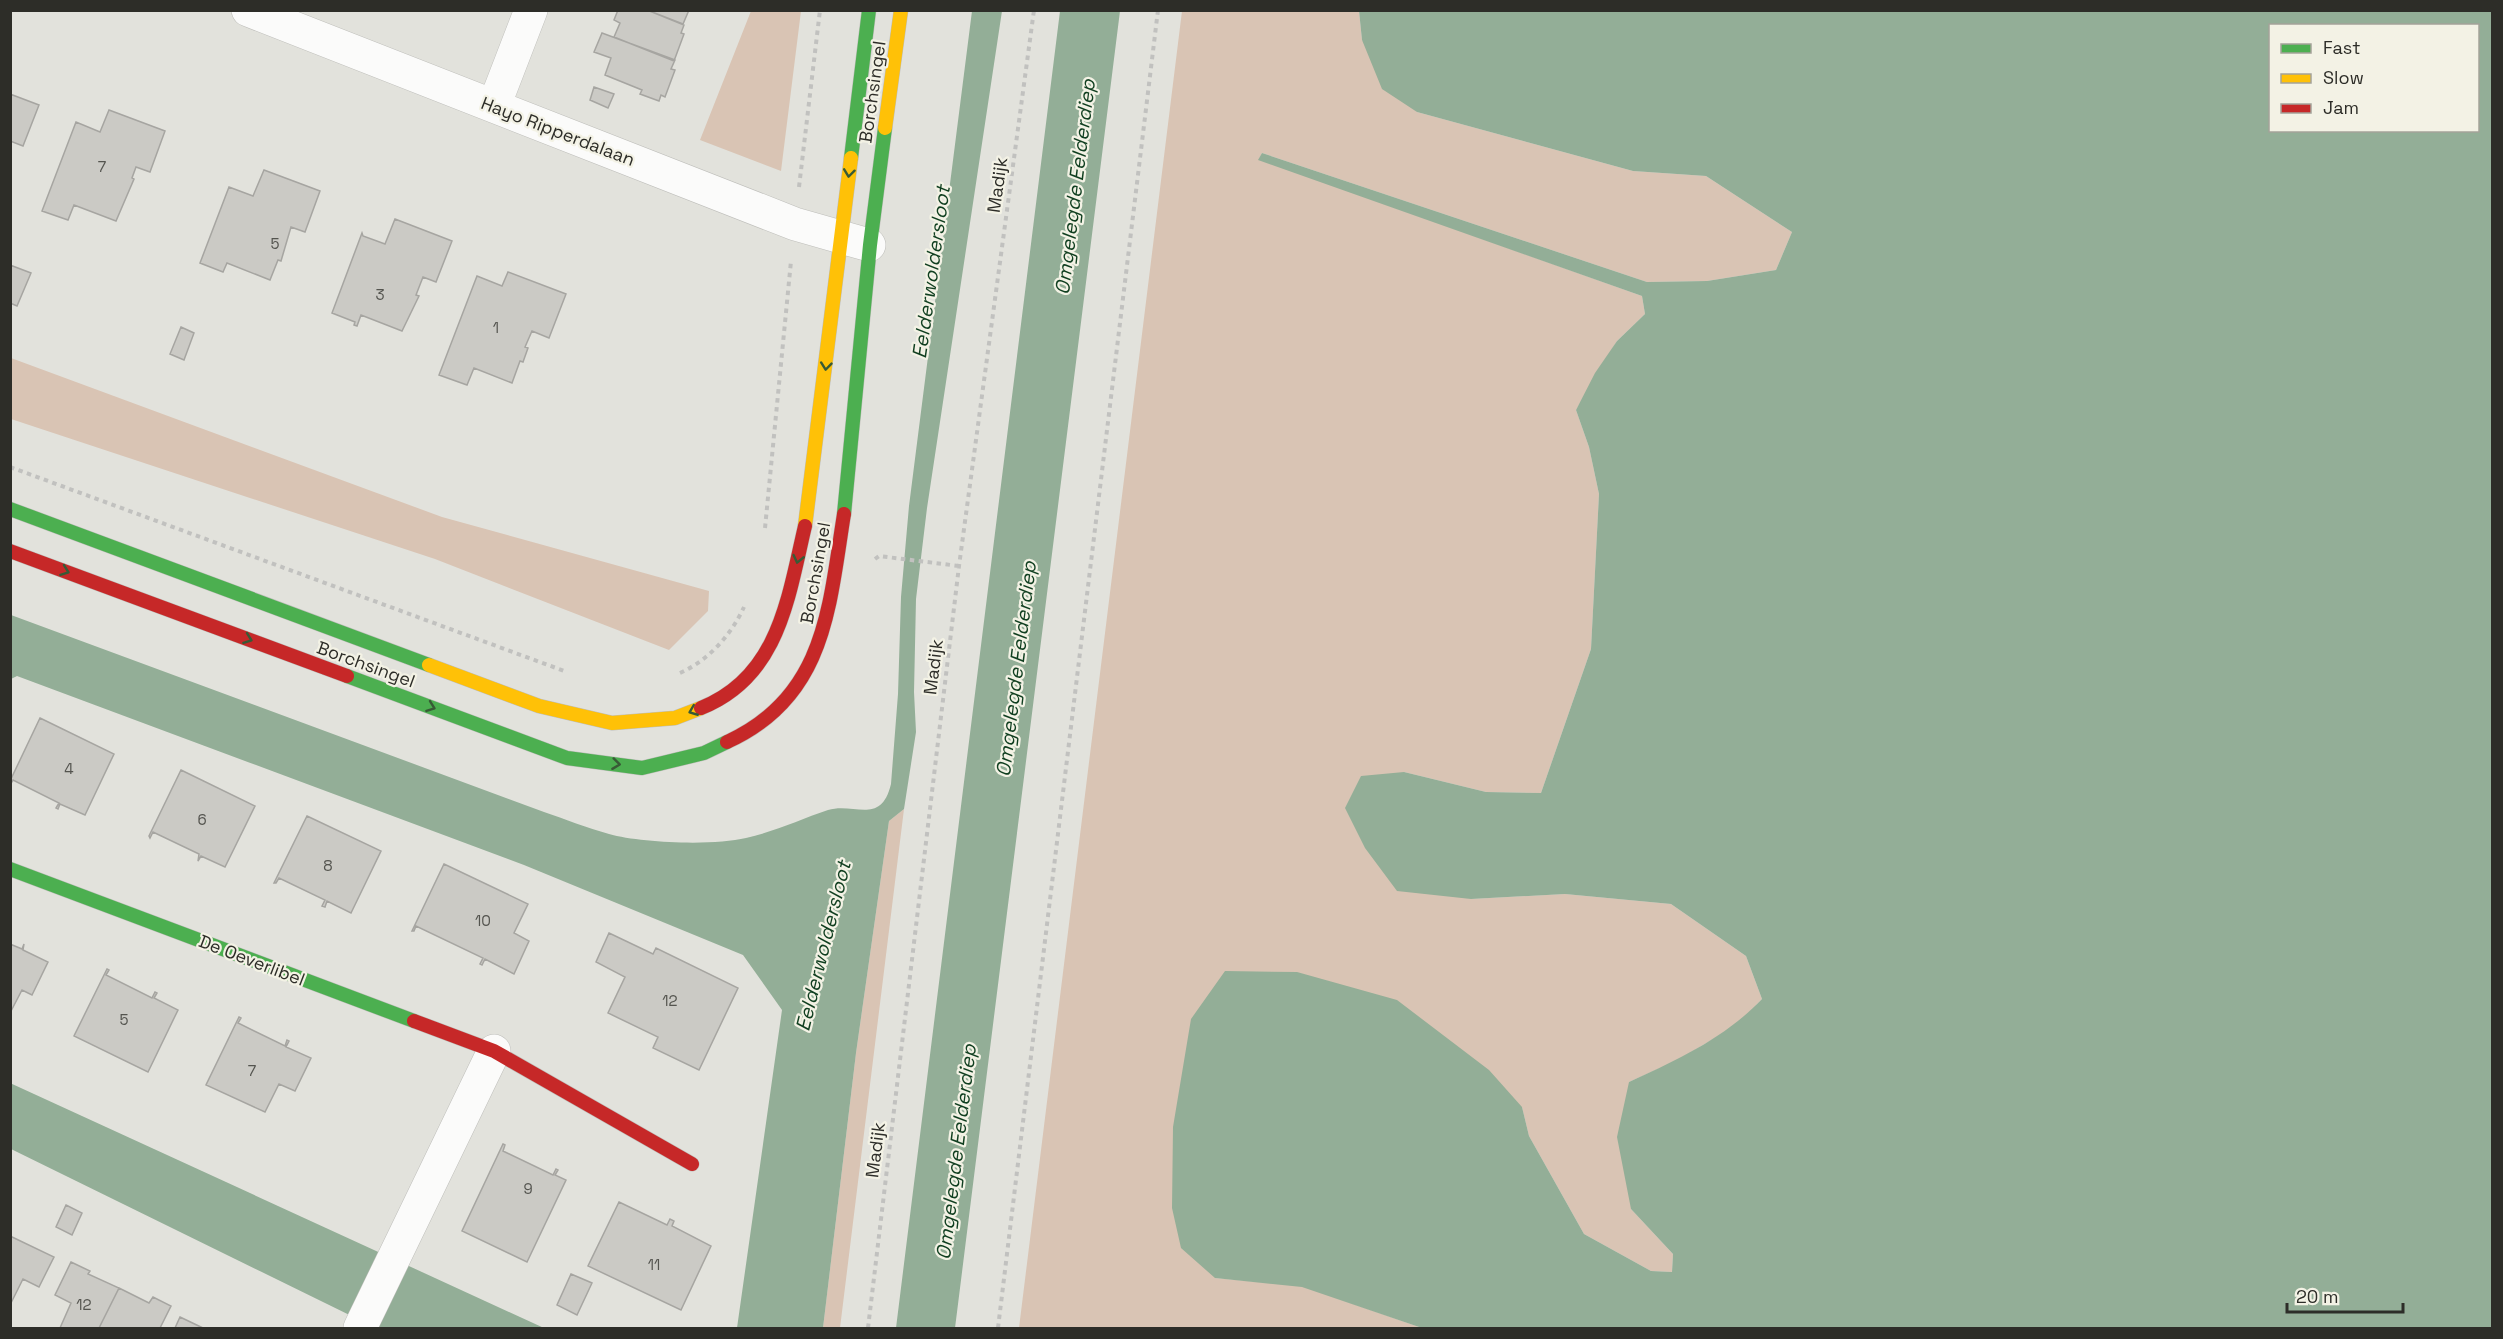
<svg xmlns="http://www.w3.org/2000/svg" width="2503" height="1339" viewBox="0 0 2503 1339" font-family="'Space Grotesk',sans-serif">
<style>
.green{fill:#d9c4b4}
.water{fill:#93ae97;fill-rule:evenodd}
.building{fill:#cbcac5;stroke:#a6a5a1;stroke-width:1.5}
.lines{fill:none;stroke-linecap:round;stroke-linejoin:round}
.street-casing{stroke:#bebeba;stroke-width:34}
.fast-casing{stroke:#bebeba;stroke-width:15}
.slow-casing{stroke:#bebeba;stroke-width:15}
.jam-casing{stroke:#bebeba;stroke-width:15}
.path{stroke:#c1c1bf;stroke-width:4;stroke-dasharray:4.5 4.5;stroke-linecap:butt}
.street{stroke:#fbfbfa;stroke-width:33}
.fast{stroke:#4caf50;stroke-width:14}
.slow{stroke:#ffc107;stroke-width:14}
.jam{stroke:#c62828;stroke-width:14}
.oneway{stroke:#385a36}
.labels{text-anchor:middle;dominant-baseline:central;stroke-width:4.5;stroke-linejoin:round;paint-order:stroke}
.number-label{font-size:15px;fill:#54544f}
.street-label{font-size:18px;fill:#2d2d28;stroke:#f3f2e5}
.water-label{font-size:20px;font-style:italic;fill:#0f3e1f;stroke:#f3f2e5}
</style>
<rect width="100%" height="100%" fill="#e2e2dc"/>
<path class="green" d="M751 11H801L781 171 700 140Z
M1182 11H1359L1362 40 1417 112 1633 171 1706 176 1792 232 1776 270 1707 281 1647 282 1262 153 1259 159 1642 296 1645 314 1617 341 1576 410 1589 447 1599 494 1591 649 1541 793 1486 792 1404 772 1471 899 1565 894 1671 904 1746 956 1762 999 1738 1024 1678 1060 1629 1082 1631 1209 1673 1254 1672 1272 1651 1271 1584 1234 1529 1136 1522 1107 1215 1278 1302 1286 1422 1328H1019Z
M11 358 442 517 709 591 708 611 669 650 435 559 11 419Z
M904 809 840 1328H823L856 1053 889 821Z"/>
<path class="water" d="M972 11H1002L927 508 916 599 914 692 916 732 904 809 889 821 856 1053 823 1328H737L782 1010 743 955 524 865 17 676 11 679V615L544 812C565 819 587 828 609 834 641 843 713 846 746 838 774 832 801 819 828 810 854 802 881 826 891 784L898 694 901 597 909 506Z
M1060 11H1120L955 1328H896Z
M1359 11H2492V1328H1422L1302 1287 1215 1278 1181 1248 1172 1208 1173 1127 1191 1019 1225 971 1297 972 1397 1000 1489 1070 1522 1107 1529 1136 1584 1234 1651 1271 1672 1272 1673 1254 1631 1209 1617 1137 1629 1082C1677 1060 1725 1038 1762 999L1746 956 1671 904 1565 894 1471 899 1397 891 1365 848 1345 808 1361 776 1404 772 1486 792 1541 793 1591 649 1599 494 1589 447 1576 410 1595 373 1617 341 1645 314 1642 296 1258 160 1262 153 1647 282 1707 281 1776 270 1792 232 1706 176 1633 171 1417 112 1382 89 1362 40ZM2270 26H2478V130H2270Z
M10 1083 544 1328H376L11 1149Z"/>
<path class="building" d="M618 10H647L684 25 681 33 684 34 674 61 614 37 620 23 614 20Z
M647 10H689L683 24Z
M602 33 675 60 671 69 675 70 665 97 661 95 659 101 640 94 642 90 605 75 611 58 594 52Z
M594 87 614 94 608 108 590 100Z
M10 94 39 105 23 146 10 141Z
M109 110 165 131 150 172 136 167 132 178 134 179 116 221 74 205 68 220 42 211 76 122 100 132Z
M264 170 320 191 305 232 291 227 281 261 278 260 270 280 227 263 223 272 200 263 229 187 253 196Z
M395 219 452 241 436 282 423 277 416 295 419 296 402 331 361 315 357 326 354 325 355 322 332 313 362 233 363 236 385 244Z
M10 265 31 273 17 306 10 303Z
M508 272 566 294 549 338 532 331 525 347 528 348 523 362 520 361 512 383 474 368 467 385 439 375 477 276 502 286Z
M181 327 194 333 184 360 170 354Z
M40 718 114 754 85 815 60 804 58 809 56 808 59 803 13 780 10 785V781Z
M181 770 255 806 225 867 201 856 198 861 199 854 153 832 150 838 149 836Z
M307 816 381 851 351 913 327 901 325 907 322 906 325 900 279 878 276 883H274Z
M444 864 528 904 514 933 529 941 514 974 485 959 482 965 480 964 483 958 416 926 414 931H412Z
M609 933 653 954 656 948 738 988 699 1070 653 1048 658 1037 608 1013 625 977 596 962Z
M10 944 22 949 24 944 23 950 48 962 32 995 22 990 10 1013Z
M107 969 109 970 106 975 152 998 155 992 157 993 154 998 178 1010 148 1072 74 1036Z
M239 1017 241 1018 238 1023 285 1046 287 1040 289 1041 286 1047 311 1058 295 1091 279 1084 265 1112 206 1085Z
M503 1144 505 1145 503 1151 553 1175 556 1169 558 1170 555 1175 566 1180 527 1262 462 1231Z
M619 1202 667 1225 670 1219 674 1221 672 1226 711 1246 681 1310 588 1266Z
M66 1205 82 1213 72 1235 56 1227Z
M10 1236 54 1257 39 1287 23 1279 10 1305Z
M71 1262 90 1271 88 1274 119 1288 99 1328H60L71 1303 55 1295Z
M571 1274 592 1283 577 1315 557 1305Z
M119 1288 149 1303 153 1297 171 1306 160 1328H99Z
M180 1317 203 1328H175Z"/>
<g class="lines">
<g class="street-casing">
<path id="street" d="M248 10 795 224 869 245
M494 106 531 10
M360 1328 494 1051"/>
</g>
<g class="fast-casing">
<path id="fast" d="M851 158 869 10
M10 509 429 665
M844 514 870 245 885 128
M347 676 567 758 642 768 704 753 727 742
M10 869 414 1021"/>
</g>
<g class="slow-casing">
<path id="slow" d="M885 128 901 10
M805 526 851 158
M429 665 539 706 612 723 675 718 701 708"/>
</g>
<g class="jam-casing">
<path id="jam" d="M10 551 347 676
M701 708C779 677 788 598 805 526
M727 742C826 697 829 607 844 514
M414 1021 494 1051 692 1164"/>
</g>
<path class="path" d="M799 187 820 10
M10 467 567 672
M765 528 791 261
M875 559 879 556 959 566
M680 673C709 660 731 635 744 607
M868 1328 959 566 1034 10
M998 1328 1158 10"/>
<use href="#street" class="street"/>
<use href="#fast" class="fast"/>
<use href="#slow" class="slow"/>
<use href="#jam" class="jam"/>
</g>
<defs><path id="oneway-chevron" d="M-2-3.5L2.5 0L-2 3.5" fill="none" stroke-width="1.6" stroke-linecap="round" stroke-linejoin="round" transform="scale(1.5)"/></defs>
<g class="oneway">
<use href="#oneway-chevron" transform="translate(849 173) rotate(97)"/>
<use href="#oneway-chevron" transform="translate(826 366) rotate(96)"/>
<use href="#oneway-chevron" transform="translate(798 559) rotate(103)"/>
<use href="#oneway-chevron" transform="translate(65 571) rotate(20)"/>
<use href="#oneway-chevron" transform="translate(248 639) rotate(20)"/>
<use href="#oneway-chevron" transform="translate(431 707) rotate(20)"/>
<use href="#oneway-chevron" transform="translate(693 711) rotate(158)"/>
<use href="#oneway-chevron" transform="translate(616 764) rotate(7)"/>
</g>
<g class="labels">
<g class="number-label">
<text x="102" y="166">7</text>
<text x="275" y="243">5</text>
<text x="380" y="294">3</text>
<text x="496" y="327">1</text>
<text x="69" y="768">4</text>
<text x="202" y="819">6</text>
<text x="328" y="865">8</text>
<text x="483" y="920">10</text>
<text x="670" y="1000">12</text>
<text x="124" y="1019">5</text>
<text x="252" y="1070">7</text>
<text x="528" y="1188">9</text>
<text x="654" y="1264">11</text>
<text x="84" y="1304">12</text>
</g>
<g class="street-label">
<text transform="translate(872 92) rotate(-82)">Borchsingel</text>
<text transform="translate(558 131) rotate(21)">Hayo Ripperdalaan</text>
<text transform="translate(997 185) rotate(-82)">Madijk</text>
<text transform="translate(815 573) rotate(-80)">Borchsingel</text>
<text transform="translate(366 664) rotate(20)">Borchsingel</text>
<text transform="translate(933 667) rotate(-83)">Madijk</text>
<text transform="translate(252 960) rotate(21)">De Oeverlibel</text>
<text transform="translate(875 1150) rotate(-83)">Madijk</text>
</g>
<g class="water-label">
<text transform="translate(1075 187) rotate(-83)">Omgelegde Eelderdiep</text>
<text transform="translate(931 272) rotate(-82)">Eelderwoldersloot</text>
<text transform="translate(1016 669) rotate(-83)">Omgelegde Eelderdiep</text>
<text transform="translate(823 946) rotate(-76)">Eelderwoldersloot</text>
<text transform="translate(956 1152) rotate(-83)">Omgelegde Eelderdiep</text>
</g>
</g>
<rect width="2503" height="1339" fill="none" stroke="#2d2d28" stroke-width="24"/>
<rect x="2269" y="24" width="210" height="108" fill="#f3f2e5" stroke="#a4a399" stroke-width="1.5"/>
<rect x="2281" y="44" width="30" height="9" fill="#4caf50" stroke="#a4a399" stroke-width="1.5"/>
<text x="2323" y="54" font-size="18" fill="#2d2d28">Fast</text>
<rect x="2281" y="74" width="30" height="9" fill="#ffc107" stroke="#a4a399" stroke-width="1.5"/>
<text x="2323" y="84" font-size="18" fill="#2d2d28">Slow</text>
<rect x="2281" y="104" width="30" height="9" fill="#c62828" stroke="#a4a399" stroke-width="1.5"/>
<text x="2323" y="114" font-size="18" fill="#2d2d28">Jam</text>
<path d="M2287 1303v9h116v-9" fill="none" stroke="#2d2d28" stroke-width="3"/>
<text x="2296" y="1303" font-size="18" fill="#2d2d28" stroke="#f3f2e5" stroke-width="4.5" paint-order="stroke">20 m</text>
</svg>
